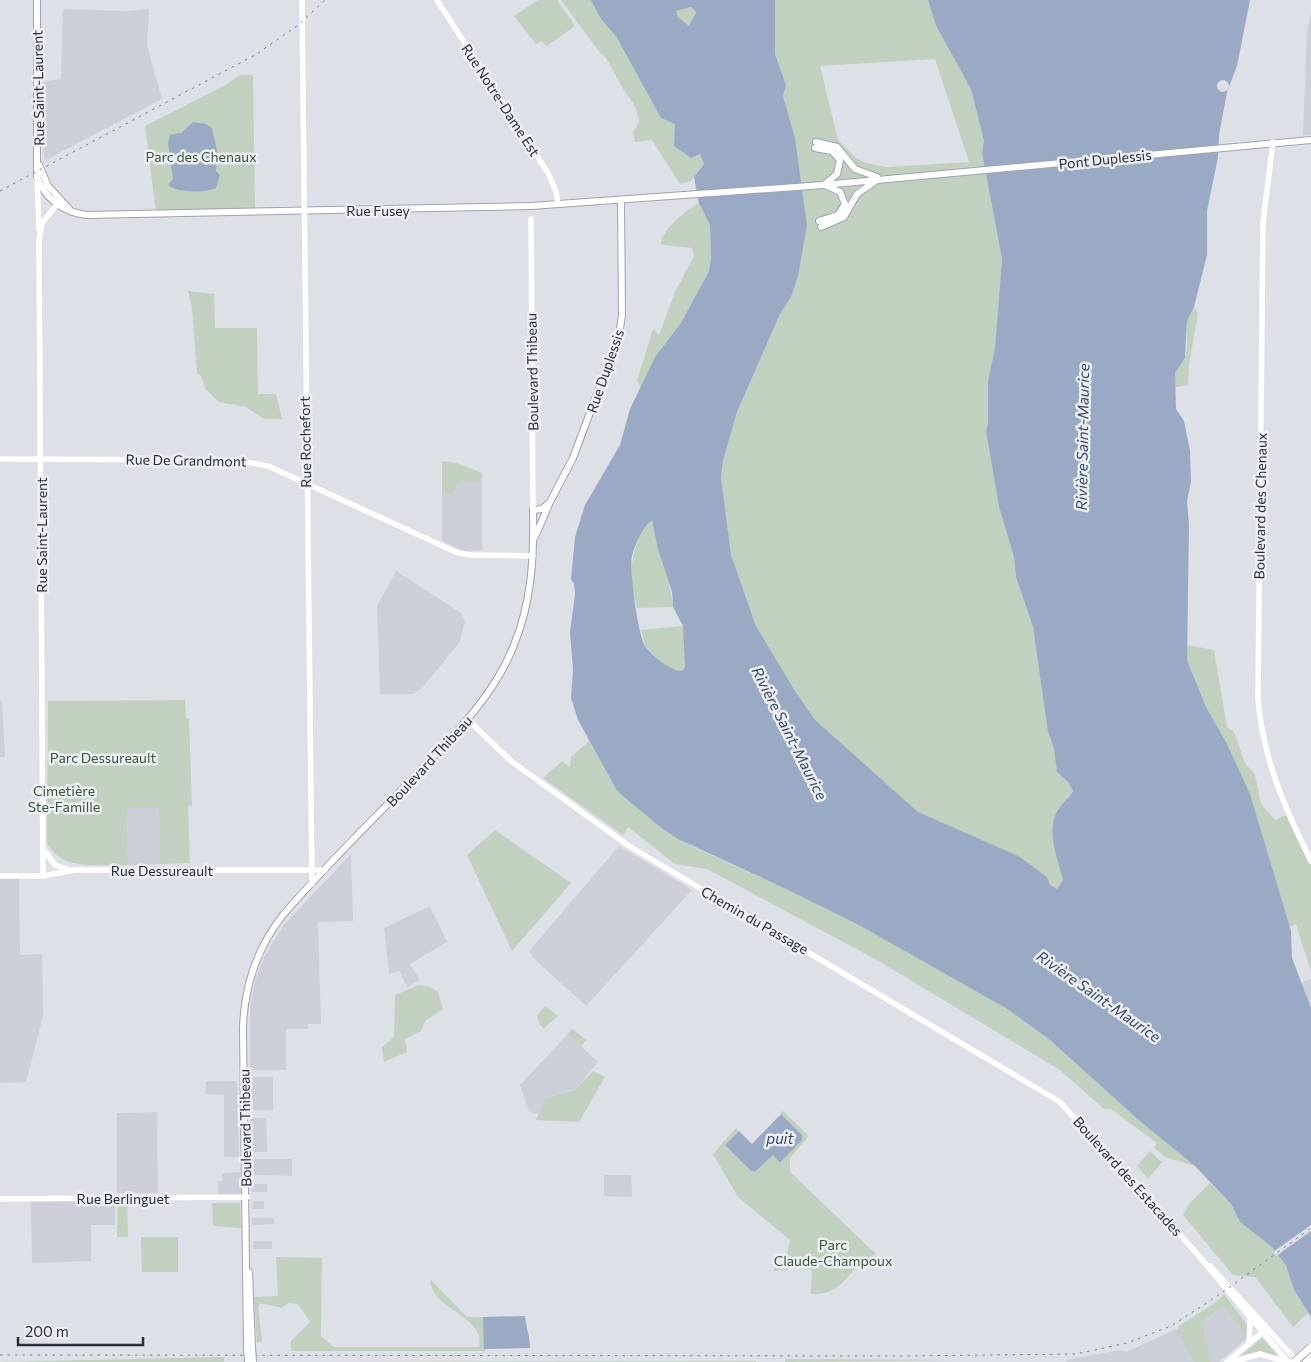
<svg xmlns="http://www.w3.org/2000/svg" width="1311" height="1362" viewBox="0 0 1311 1362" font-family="Commissioner,sans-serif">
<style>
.built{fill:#cccfd8}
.green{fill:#c1d0bf;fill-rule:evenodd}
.water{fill:#9aaac5;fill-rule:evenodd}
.pier{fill:#dee0e7}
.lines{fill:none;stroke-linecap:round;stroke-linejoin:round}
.primary-casing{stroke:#9da3b2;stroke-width:8}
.highway-casing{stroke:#868c9c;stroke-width:8}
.secondary{stroke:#fff;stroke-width:5.5}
.primary{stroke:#fff;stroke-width:6}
.highway{stroke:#fff;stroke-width:7}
.rail{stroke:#787e8f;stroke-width:1;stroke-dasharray:2.5 5;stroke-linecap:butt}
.primary-bridge-casing{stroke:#9da3b2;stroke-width:8;stroke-linecap:butt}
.highway-bridge-casing{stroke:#868c9c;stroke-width:8;stroke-linecap:butt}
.primary-bridge{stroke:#fff;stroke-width:6}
.highway-bridge{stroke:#fff;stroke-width:7}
.labels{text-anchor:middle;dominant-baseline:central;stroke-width:5;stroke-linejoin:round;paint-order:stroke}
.street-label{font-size:14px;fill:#282d3c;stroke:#edeff4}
.park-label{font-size:14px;fill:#385736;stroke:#edeff4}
.water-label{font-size:15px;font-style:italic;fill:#34476e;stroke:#edeff4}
</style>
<rect width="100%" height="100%" fill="#dee0e7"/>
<path class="built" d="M63 9 126 11 149 9 147 46 162 99 44 161 42 82 61 79Z
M1311 14V135H1303L1307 31Z
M442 471 482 473V550L465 551 442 541Z
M396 571 461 613 465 621 459 643 422 688 413 694H380L377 606Z
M0 701H2L5 757H0Z
M127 808H159L160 864 128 865Z
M619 846 692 890 586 1006 533 958 530 950Z
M351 854 353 921 318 922 321 1024H308V1029H286V1070H250V1008L255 981 264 957 283 926Z
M0 875H19L20 955 42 954 43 1016 26 1082 0 1083Z
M430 906 447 942 410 964 420 980 407 987 399 971 389 974 384 928Z
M1311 978V1008L1300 984Z
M568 1034 598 1062 576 1089 545 1098 539 1114 529 1112 520 1085Z
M250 1077H273V1110H251Z
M206 1081H237L239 1157H224V1095L206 1094Z
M157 1112 158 1193H117V1113Z
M250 1118H266L267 1152H251Z
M292 1159V1176L251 1175V1159Z
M244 1172 245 1195 218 1194V1181H222V1173Z
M604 1175H631L632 1197 604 1196Z
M251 1184H267V1192H252Z
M115 1195V1225H91V1261L32 1263 31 1198Z
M253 1201H264V1209H252Z
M252 1218H274V1224L252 1225Z
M253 1241H272V1249H253Z
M1223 1306 1247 1338 1219 1362H1212L1202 1322Z
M1177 1329 1194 1362H1066L1067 1360 1119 1350 1126 1352Z"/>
<path class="green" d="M538 0H557L575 26 547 46 541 41 536 44 514 16Z
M561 0H596L700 153 704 163 691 181 680 184 652 140 635 142 633 131 639 123C638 103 625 95 617 78 612 69 609 62 603 54H601Z
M775 0H928L936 26 971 89 984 141 982 154 1002 259 995 348 988 381V423L986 431 999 507 1014 557 1016 577 1033 627 1048 732 1054 749 1057 772 1068 782 1073 791 1058 810 1053 835 1073 900 784 788 645 646 641 630 683 626 685 652 781 669 756 626 731 555 721 477 723 461 737 412 780 314 791 297 807 225 795 138 783 96 786 85 775 54ZM935 59 969 162 887 167 866 163 856 158 838 140 820 66Z
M691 7 696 12 689 26 678 17 676 11 678 9Z
M240 75H253L255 209 156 212 145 126 222 87Z
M699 203 710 225 711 258 709 271 681 323 655 357 641 387 637 381 653 329 659 335 676 290 694 256 692 248 665 245 661 244C660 231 688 209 699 203Z
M188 291 214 294 215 328H257L258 394H276L282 419H264L246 407 219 402 206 390 201 376 197 373 192 308Z
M1194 307 1198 314 1189 364 1188 385 1175 387V373L1185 358 1187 348V321Z
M442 461 456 463 482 473 480 482 462 480 452 493H442Z
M652 519C658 548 670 577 673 607L637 608C628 576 629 544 652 519Z
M1187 645 1214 650 1227 727 1234 732 1245 763 1255 775 1261 804 1275 820 1291 813 1311 857V972L1296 924 1289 927 1226 742 1206 707 1187 660Z
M185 700 186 717 189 719 192 806H188L190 863 160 864 159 808H127L128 865C101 864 59 872 47 842L48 701Z
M589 741 617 791 660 827 693 847 788 890 857 924 1009 1010 1051 1041 1142 1123 1195 1166 1165 1157 1154 1148 1157 1143 1111 1109H1104L1060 1070 877 960 707 869 675 864 628 827 623 835 543 778 562 761 570 767 571 757Z
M495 830 571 883 512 951 467 855Z
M419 985 427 986 438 992 443 1009 425 1021 421 1031 405 1039 407 1052 384 1062 382 1047 394 1037 395 995Z
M545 1006 558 1016 544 1028 540 1025 537 1016Z
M572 1029 586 1040 581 1046 568 1034Z
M593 1071 605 1077 579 1122 536 1120 545 1098 575 1090Z
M783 1111 809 1136 790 1158V1172L876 1254 862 1269 857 1267C842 1283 835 1295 811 1294L812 1270 794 1267 792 1260 787 1255 790 1240 738 1197 713 1154 736 1128 739 1131 725 1145 751 1171H756L773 1155 781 1163 802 1135 781 1114Z
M1150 1151 1162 1162 1148 1179 1137 1166Z
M1210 1183 1231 1204 1240 1222 1272 1246 1280 1256 1286 1265 1294 1290 1308 1313 1293 1327 1255 1277 1233 1275 1183 1215 1190 1203Z
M118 1195H127L128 1237H117Z
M212 1203H240L241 1228 213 1226Z
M141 1237H178V1272H142Z
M276 1257 322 1258 321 1336 334 1347H480C479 1344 480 1338 479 1335 470 1312 431 1307 430 1279L467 1317H483L485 1351H291V1341L310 1322 298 1304 288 1303 282 1308 260 1303 258 1307 262 1341 257 1343 254 1297 278 1296Z
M782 1260 788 1261V1270L772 1271Z
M1224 1294 1247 1325V1338L1223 1306 1202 1322 1212 1362H1194L1177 1331 1179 1326 1215 1303Z
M1262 1338 1279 1357 1260 1351 1240 1356Z
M224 1357V1362H0Z
M785 1359 965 1360 785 1362Z
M756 1361V1362H341Z"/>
<path class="water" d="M591 0H775V54L786 85 783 96 795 138 807 225 798 276 791 297 780 314 737 412 723 461 721 477 731 555 756 626 795 691 815 720 918 812 1020 857 1047 877 1050 885 1057 889 1063 880C1058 859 1045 830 1058 810 1062 803 1069 798 1073 791L1068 782 1057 772 1054 749 1048 732 1033 627 1016 577 1014 557 999 507 986 431 988 423V381L995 348 1002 259 982 153 984 141 971 89 936 26 928 0H1250L1237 66 1227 92 1219 135 1218 157 1207 211V255L1194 307 1187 321 1185 358 1175 373 1176 409 1184 421 1190 451 1191 482 1187 501 1189 525 1187 660 1206 707 1226 742 1250 794 1291 931 1292 958 1311 1008V1317L1294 1290 1286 1265 1272 1247 1240 1222 1231 1204 1195 1166 1142 1123 1051 1041 1009 1010 857 924 788 890 678 839 660 827 617 791 578 720 571 698 573 670 570 632 575 594 574 584 571 579 575 537 585 505 620 445 630 409 655 357 681 323 709 271 711 258 710 225 699 203 694 177 704 164 700 154 691 158 674 146 675 124 661 118 616 36 601 19ZM691 7 696 12 689 26 678 17 676 11ZM652 520 658 549 672 592 673 607 683 626 685 667 682 671C672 672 651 655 645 646 638 635 629 569 632 556 635 544 643 527 652 520Z
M193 122 206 124 212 128 218 155 216 171 220 175 216 188C205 193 177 193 168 185L173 179 168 143 170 135 181 133Z
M781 1114 802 1135V1140L780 1163 773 1155 756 1171H751L725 1145 739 1131 752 1144Z
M525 1316C526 1327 530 1336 530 1348L484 1349 483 1317Z"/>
<path class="pier" d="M1217 86a6 6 0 1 1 12 0a6 6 0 1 1-12 0Z
M1311 1225V1231L1276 1256 1273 1252Z"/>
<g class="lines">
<g class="primary-casing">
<path id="primary" d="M37 0V176C44 199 64 212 86 215L531 206 823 185 1311 140
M816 142 837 147 855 169 877 177
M815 148 832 151 840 160 837 174 825 184
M39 165 48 186 70 210
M819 221 838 215 845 204 840 192 825 185
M821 227 844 217 857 194 877 180
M535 537 550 502 573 458 619 335 622 315 621 201
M249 1272 252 1347
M247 1347 243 1029C244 987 257 948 283 915 325 866 372 821 417 774 454 735 494 696 514 645 532 601 534 556 533 510L542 509 550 502"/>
</g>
<g class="highway-casing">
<path id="highway" d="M1306 1362 1311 1357"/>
</g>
<path class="secondary" d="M302 0 312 884
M437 0 548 173 556 191 558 204
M1273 142 1263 223 1258 698C1262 756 1285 809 1311 861
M37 176 39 229
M531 219 533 510
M0 459 235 460 268 466 458 553 472 555 533 556
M468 720 511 761 629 846 1060 1102 1192 1248 1288 1362
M44 850 55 865 69 870
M0 876H43L74 870H325
M43 876 39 241 42 223 59 202
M0 1199 247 1197
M1210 1266 1298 1362
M1249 1344 1250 1319
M1227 1362 1264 1331
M1232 1362 1260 1354 1287 1362"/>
<use href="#primary" class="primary"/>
<use href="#highway" class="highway"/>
<path class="rail" d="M0 191 255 55 297 26 325 0
M0 1355 906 1356 1076 1354 1127 1343 1171 1326 1216 1297 1311 1228"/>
<g class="primary-bridge-casing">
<path id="primary-bridge" d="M247 1347 248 1362
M252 1347 253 1362"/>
</g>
<g class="highway-bridge-casing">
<path id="highway-bridge" d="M1294 1362 1311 1347"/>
</g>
<use href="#primary-bridge" class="primary-bridge"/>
<use href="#highway-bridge" class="highway-bridge"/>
</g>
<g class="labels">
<g class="street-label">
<text transform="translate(38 88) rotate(-91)">Rue Saint-Laurent</text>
<text transform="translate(501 100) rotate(57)">Rue Notre-Dame Est</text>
<text transform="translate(1105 159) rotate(-6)">Pont Duplessis</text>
<text x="378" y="210">Rue Fusey</text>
<text transform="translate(605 371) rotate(-71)">Rue Duplessis</text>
<text transform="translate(532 372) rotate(-91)">Boulevard Thibeau</text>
<text transform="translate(305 442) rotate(-91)">Rue Rochefort</text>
<text transform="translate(186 460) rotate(1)">Rue De Grandmont</text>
<text transform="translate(1260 506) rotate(-89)">Boulevard des Chenaux</text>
<text transform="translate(41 535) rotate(-90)">Rue Saint-Laurent</text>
<text transform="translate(429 761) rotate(-47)">Boulevard Thibeau</text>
<text x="162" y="870">Rue Dessureault</text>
<text transform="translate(755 920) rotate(30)">Chemin du Passage</text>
<text transform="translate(245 1128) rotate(-91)">Boulevard Thibeau</text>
<text transform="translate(1128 1176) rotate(48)">Boulevard des Estacades</text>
<text x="123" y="1198">Rue Berlinguet</text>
</g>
<g class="park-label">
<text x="201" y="156">Parc des Chenaux</text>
<text x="103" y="757">Parc Dessureault</text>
<text x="64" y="790">Cimetière<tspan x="64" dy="16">Ste-Famille</tspan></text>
<text x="833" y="1244">Parc<tspan x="833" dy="16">Claude-Champoux</tspan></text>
</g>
<g class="water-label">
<text transform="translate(1082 437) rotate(-89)">Rivière Saint-Maurice</text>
<text transform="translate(790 733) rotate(63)">Rivière Saint-Maurice</text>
<text transform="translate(1099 996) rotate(35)">Rivière Saint-Maurice</text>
<text x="780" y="1138">puit</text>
</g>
</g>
<path d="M18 1337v8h125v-8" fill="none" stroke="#282d3c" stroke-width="2.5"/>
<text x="25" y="1337" font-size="15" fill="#282d3c" stroke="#edeff4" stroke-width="4" paint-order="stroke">200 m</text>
</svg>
